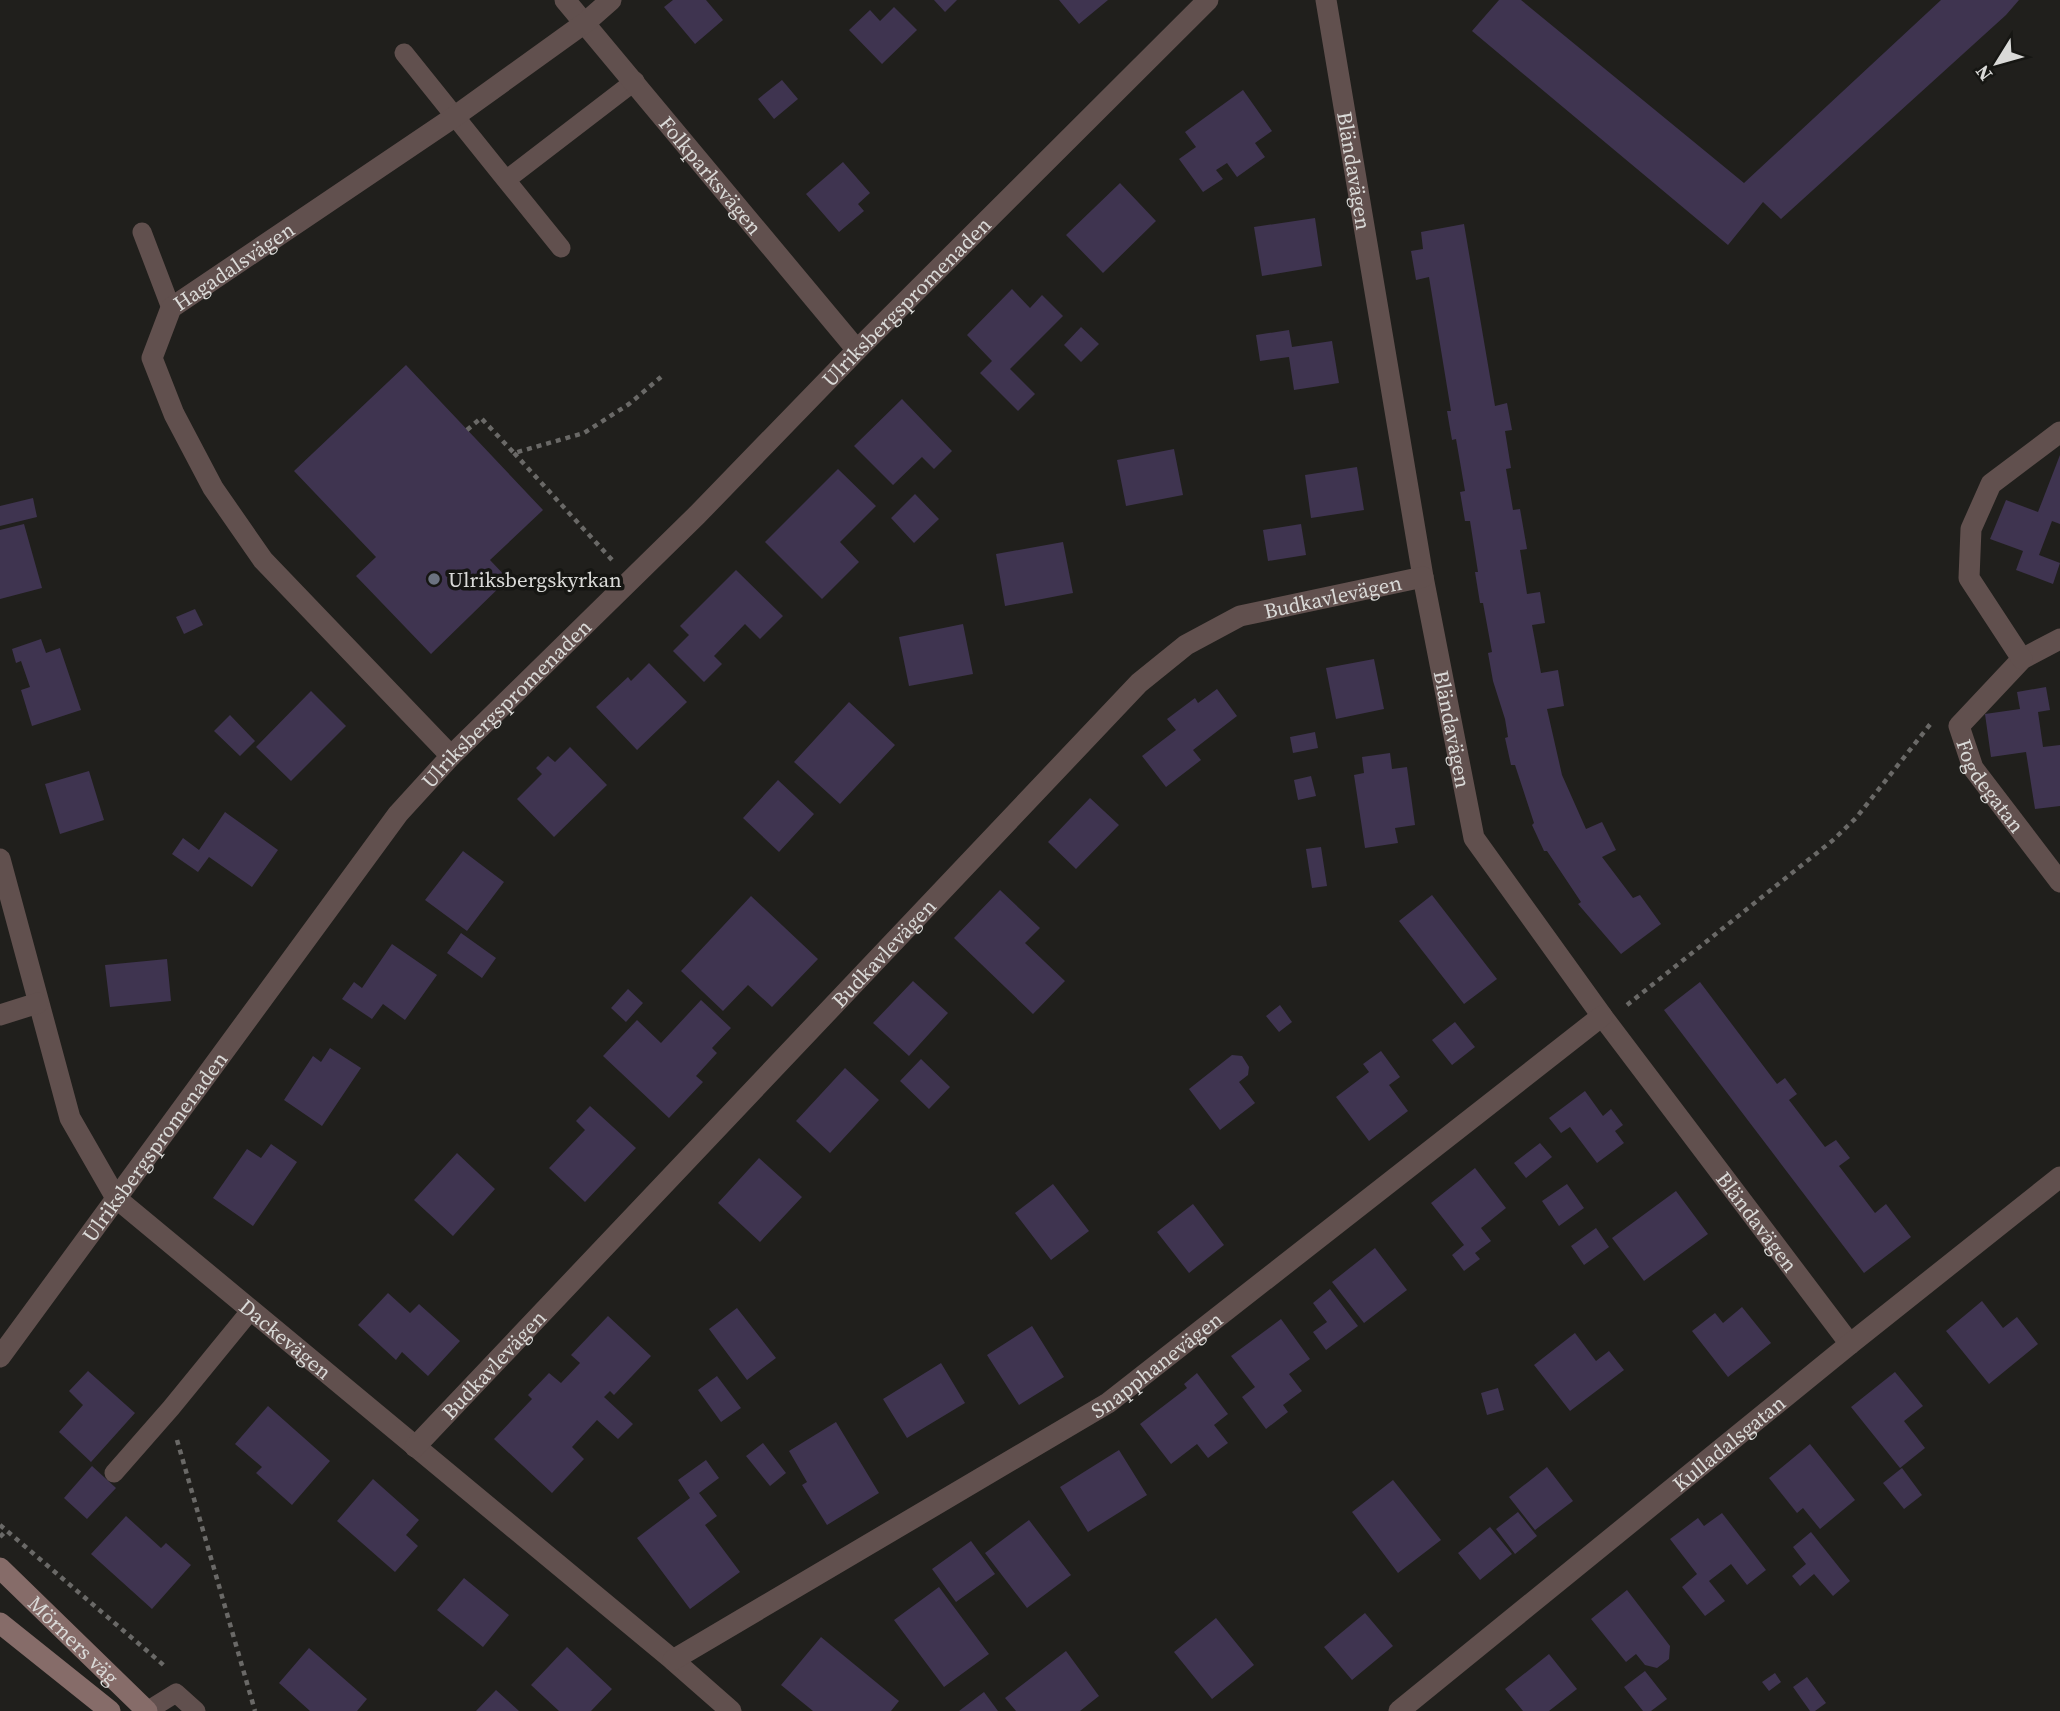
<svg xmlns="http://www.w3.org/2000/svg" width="2060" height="1711" viewBox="0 0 2060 1711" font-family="'Source Serif 4',serif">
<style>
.building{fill:#3f3450}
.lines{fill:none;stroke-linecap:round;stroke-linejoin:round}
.path{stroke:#6a6967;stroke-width:4.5;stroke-dasharray:5 5;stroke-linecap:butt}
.lane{stroke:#61504e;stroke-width:19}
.street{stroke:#61504e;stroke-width:21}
.secondary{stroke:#866c69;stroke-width:21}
.worship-dot{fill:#6b7280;stroke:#161613;stroke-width:2.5}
.labels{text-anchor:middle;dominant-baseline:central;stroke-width:7;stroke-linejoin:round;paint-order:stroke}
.street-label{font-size:21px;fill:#dadad8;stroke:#161613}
.poi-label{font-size:21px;fill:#dadad8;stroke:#161613;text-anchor:start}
</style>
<rect width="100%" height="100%" fill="#201f1c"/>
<path class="building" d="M673 0H706L723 20 695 44 664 7Z
M934 0H957L945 12Z
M1059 0H1108L1079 24Z
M1499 0H1521L1744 183 1941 0H2019L2006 15 1781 219 1763 202 1728 245 1472 31Z
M894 7 917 30 882 64 849 30 870 10 880 21Z
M782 80 798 99 774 119 758 99Z
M1243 90 1272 131 1255 143 1265 157 1237 177 1227 163 1216 170 1223 179 1203 192 1179 159 1196 147 1185 132Z
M843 162 870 193 858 204 864 211 839 232 806 194Z
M1120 183 1156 221 1103 273 1066 235Z
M1315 218 1322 266 1262 276 1254 227Z
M1464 224 1495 406 1507 403 1512 430 1505 431 1511 468 1506 469 1513 510 1520 509 1527 549 1520 550 1527 594 1540 592 1545 623 1532 625 1541 673 1558 670 1564 706 1547 709 1562 775 1586 829 1602 822 1616 850 1602 857 1633 898 1640 895 1661 924 1621 954 1578 904 1581 902 1547 851H1544L1532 825 1534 823 1515 765H1511L1505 738 1508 737 1505 719 1493 681 1488 653 1492 652 1483 603H1480L1475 572H1478L1470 521H1465L1460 492 1465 491 1456 439 1452 440 1447 411H1451L1429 277 1416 280 1411 251 1423 249 1421 232Z
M1012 289 1030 308 1042 295 1063 316 1010 369 1035 394 1018 411 980 373 992 361 967 335Z
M1081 327 1099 344 1081 362 1064 345Z
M1289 330 1292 347 1332 341 1339 383 1294 390 1289 357 1260 361 1256 335Z
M406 365 543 510 490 560 508 579 431 654 356 576 376 557 294 471Z
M902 399 952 451 934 469 922 457 893 485 854 446Z
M1174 449 1183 495 1126 506 1117 460Z
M2060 455V524L2052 521 2039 555 2060 563 2053 584 2016 570 2023 551 1990 539 2006 500 2038 512Z
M1357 467 1364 510 1311 518 1305 475Z
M838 469 876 506 840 542 859 562 822 599 765 542Z
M915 494 939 519 914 543 891 518Z
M33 498 37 517 0 526V506Z
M24 524 42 588 0 599V530Z
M1301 524 1306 555 1268 561 1263 530Z
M1063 542 1073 593 1005 606 996 554Z
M736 570 783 616 760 639 745 624 714 656 722 664 704 682 673 651 689 635 680 626Z
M195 609 203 625 184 634 176 617Z
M963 624 973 674 909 686 899 637Z
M41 639 46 653 60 648 81 710 32 726 21 690 30 687 21 661 16 663 12 649Z
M1374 659 1384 709 1336 719 1326 668Z
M649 663 687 702 637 750 596 707 628 677 631 681Z
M2046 687 2050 710 2038 712 2043 747 2060 745V806L2035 809 2026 752 1991 757 1985 714 2020 709 2017 692Z
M1217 689 1237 716 1193 750 1201 760 1166 787 1142 756 1176 730 1167 719 1195 698 1198 703Z
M311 691 346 726 291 781 256 747Z
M849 702 895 745 840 804 794 762Z
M230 715 255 741 240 756 214 731Z
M1315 732 1318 748 1293 753 1290 737Z
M570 747 607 785 554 837 517 799 542 774 536 768 548 756 555 762Z
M1390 753 1392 769 1407 767 1415 825 1395 828 1398 843 1365 848 1354 775 1364 773 1362 757Z
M89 771 104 820 60 834 45 784Z
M1311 776 1316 796 1298 800 1294 780Z
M778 780 814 814 779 852 743 818Z
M1090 798 1119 825 1076 869 1048 842Z
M225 812 278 850 252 887 209 857 198 872 172 854 183 838 199 850Z
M1321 847 1327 886 1312 888 1306 849Z
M463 851 504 882 467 931 425 900Z
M1000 890 1040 928 1025 943 1065 981 1033 1014 954 938Z
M1432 895 1497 979 1464 1004 1399 921Z
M751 896 818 959 772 1007 748 985 723 1011 681 971Z
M461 933 496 958 482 978 447 953Z
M392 944 437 975 405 1020 383 1004 372 1019 342 999 354 982 362 988Z
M167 959 171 1001 110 1007 105 965Z
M913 981 948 1013 909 1056 873 1023Z
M1700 982 1777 1084 1785 1078 1797 1094 1789 1100 1825 1147 1836 1140 1850 1158 1839 1166 1875 1213 1886 1204 1911 1237 1864 1273 1664 1010Z
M628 989 643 1003 626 1022 611 1008Z
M701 1000 731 1028 712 1048 717 1053 696 1076 703 1082 669 1118 603 1056 637 1020 661 1043Z
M1280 1005 1292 1022 1279 1032 1266 1016Z
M1455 1022 1475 1047 1452 1065 1432 1040Z
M330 1048 361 1068 322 1126 284 1100 313 1056 321 1062Z
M1381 1051 1400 1077 1389 1085 1408 1111 1369 1141 1336 1097 1369 1072 1363 1064Z
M1232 1055 1242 1056 1249 1067 1248 1075 1239 1082 1255 1103 1220 1130 1189 1089Z
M921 1059 950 1087 929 1109 900 1081Z
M845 1068 879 1100 830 1153 796 1121Z
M1585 1091 1603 1116 1611 1109 1623 1125 1615 1131 1624 1143 1597 1163 1570 1127 1561 1133 1549 1118Z
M590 1106 636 1148 585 1202 549 1168 585 1130 576 1121Z
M1540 1143 1552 1157 1526 1178 1514 1163Z
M271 1144 297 1162 253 1226 213 1198 247 1149 261 1158Z
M457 1153 495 1189 453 1236 414 1200Z
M759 1158 802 1197 760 1242 718 1203Z
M1475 1168 1506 1208 1481 1228 1491 1241 1475 1253 1480 1259 1464 1271 1452 1255 1464 1245 1431 1203Z
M1053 1184 1089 1231 1051 1260 1015 1213Z
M1567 1184 1584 1208 1559 1226 1542 1201Z
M1676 1191 1708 1234 1644 1281 1612 1238Z
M1193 1204 1224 1245 1189 1273 1157 1232Z
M1596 1228 1609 1247 1584 1265 1571 1246Z
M1375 1248 1407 1290 1364 1323 1332 1282Z
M1330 1289 1358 1326 1326 1350 1313 1332 1327 1322 1313 1303Z
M388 1293 410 1313 419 1304 460 1341 428 1376 402 1352 396 1360 358 1325Z
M1982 1301 2003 1328 2017 1317 2038 1344 1989 1384 1946 1331Z
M1742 1307 1771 1343 1728 1377 1692 1331 1715 1313 1723 1323Z
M737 1308 776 1358 747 1380 709 1329Z
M608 1316 651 1356 614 1395 610 1391 604 1397 633 1424 618 1439 597 1420 572 1447 584 1459 552 1493 494 1439 532 1399 528 1395 549 1373 561 1383 580 1363 571 1355Z
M1281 1319 1310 1359 1289 1374 1302 1391 1283 1405 1288 1412 1266 1429 1242 1397 1255 1387 1231 1356Z
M1032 1326 1064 1377 1019 1405 987 1355Z
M1575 1333 1596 1361 1609 1351 1624 1370 1570 1411 1534 1365Z
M941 1363 965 1403 907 1438 883 1399Z
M88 1371 135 1413 91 1462 59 1432 83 1405 69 1391Z
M1895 1372 1923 1406 1904 1421 1925 1448 1900 1468 1851 1407Z
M1197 1373 1228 1414 1214 1425 1228 1443 1208 1458 1197 1444 1171 1464 1140 1424 1187 1388 1184 1384Z
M717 1376 741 1408 721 1422 698 1390Z
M1498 1388 1504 1410 1487 1415 1481 1393Z
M268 1406 330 1461 292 1505 256 1473 262 1467 235 1444Z
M836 1422 879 1493 827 1525 802 1485 807 1482 789 1451Z
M763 1443 786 1473 770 1486 746 1456Z
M1810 1444 1855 1500 1820 1529 1803 1508 1797 1513 1769 1478Z
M1119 1450 1147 1495 1088 1532 1060 1487Z
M706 1460 719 1478 699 1493 717 1516 705 1525 740 1572 690 1609 637 1538 690 1498 678 1480Z
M92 1466 116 1488 87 1519 64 1498Z
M1547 1467 1573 1501 1535 1530 1509 1497Z
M1902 1468 1922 1495 1904 1509 1883 1483Z
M373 1479 419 1520 406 1535 418 1546 395 1572 337 1521Z
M1393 1480 1441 1540 1398 1573 1352 1512Z
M1518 1512 1537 1536 1515 1554 1496 1529Z
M1722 1513 1766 1570 1747 1585 1731 1564 1709 1581 1725 1601 1705 1616 1682 1587 1697 1574 1670 1539 1698 1518 1704 1526Z
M126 1516 161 1548 166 1543 191 1565 152 1609 91 1554Z
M1029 1520 1071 1575 1027 1608 985 1553Z
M1490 1527 1512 1554 1480 1580 1458 1553Z
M1811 1532 1850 1581 1833 1596 1814 1574 1800 1586 1792 1576 1806 1564 1793 1547Z
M971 1541 995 1574 956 1602 932 1569Z
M464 1578 509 1615 483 1647 437 1610Z
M939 1587 989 1654 944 1687 894 1620Z
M1627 1590 1670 1646 1669 1659 1657 1668 1645 1665 1636 1654 1626 1662 1591 1619Z
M1365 1613 1393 1646 1352 1680 1324 1647Z
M1216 1618 1254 1665 1212 1699 1174 1652Z
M821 1637 899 1701 891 1711H813L781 1685Z
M567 1647 612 1689 591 1711H559L531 1685Z
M309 1648 367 1699 357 1711H310L279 1683Z
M1066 1651 1099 1696 1080 1711H1016L1005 1698Z
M1549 1654 1577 1689 1549 1711H1523L1505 1689Z
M1645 1671 1667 1699 1651 1711H1643L1624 1687Z
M1775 1673 1781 1682 1769 1691 1762 1682Z
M1807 1677 1826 1703 1815 1711H1810L1793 1687Z
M496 1690 519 1711H476Z
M984 1692 998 1711H959Z"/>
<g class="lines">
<path class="path" d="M467 430 481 418 514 453 584 433 629 404 661 377
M514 453 613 561
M1627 1005 1832 841 1856 818 1932 722
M177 1440 255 1711
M0 1525 167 1668
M0 1537 6 1531"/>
<path class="lane" d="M404 53 506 180
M142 232 171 308
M561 248 506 180 635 81
M114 1473 171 1408 251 1310
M147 1711 176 1693 196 1711"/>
<g class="street">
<path id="s1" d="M565 0 857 350"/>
<path id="s2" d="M1326 0 1423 577 1474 838 1602 1016 1850 1344"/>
<path id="s3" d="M2060 639 2022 659 1959 726 1973 768 2060 882"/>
<path d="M2022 659 1969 578 1971 529 1991 484 2060 432"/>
<path id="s4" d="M451 756 263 560 213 488 174 414 152 358 171 308 454 117 586 22 611 0"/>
<path id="s5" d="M0 859 70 1118 116 1198 673 1660 731 1711"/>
<path d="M0 1015 38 1003"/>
<path id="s6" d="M0 1357 398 814 451 756 697 515 857 350 1208 0"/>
<path id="s7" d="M415 1447 1139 683 1186 645 1240 616 1423 577"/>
<path id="s8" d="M673 1660 1108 1403 1602 1016"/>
<path id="s9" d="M1399 1711 1850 1344 2060 1177"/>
</g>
<g class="secondary">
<path id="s10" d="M0 1568 147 1711"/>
<path d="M0 1623 110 1711"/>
</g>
</g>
<circle class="worship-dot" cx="434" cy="579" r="7"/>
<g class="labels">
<g class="street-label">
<text stroke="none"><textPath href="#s2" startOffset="173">Bländavägen</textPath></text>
<text stroke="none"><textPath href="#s1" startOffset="228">Folkparksvägen</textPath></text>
<text stroke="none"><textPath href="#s4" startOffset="632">Hagadalsvägen</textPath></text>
<text stroke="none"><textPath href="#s6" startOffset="1395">Ulriksbergspromenaden</textPath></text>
<text stroke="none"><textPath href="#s7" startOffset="1269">Budkavlevägen</textPath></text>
<text stroke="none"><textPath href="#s6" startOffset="828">Ulriksbergspromenaden</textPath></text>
<text stroke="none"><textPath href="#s2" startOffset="740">Bländavägen</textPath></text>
<text stroke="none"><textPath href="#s3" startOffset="203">Fogdegatan</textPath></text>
<text stroke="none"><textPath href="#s7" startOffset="681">Budkavlevägen</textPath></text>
<text stroke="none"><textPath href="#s6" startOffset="261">Ulriksbergspromenaden</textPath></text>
<text stroke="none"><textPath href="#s2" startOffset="1328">Bländavägen</textPath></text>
<text stroke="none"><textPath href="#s5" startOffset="581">Dackevägen</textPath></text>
<text stroke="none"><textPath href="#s8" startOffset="567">Snapphanevägen</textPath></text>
<text stroke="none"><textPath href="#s7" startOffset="114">Budkavlevägen</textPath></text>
<text stroke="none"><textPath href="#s9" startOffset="425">Kulladalsgatan</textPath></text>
<text stroke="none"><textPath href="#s10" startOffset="103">Mörners väg</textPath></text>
</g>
<g class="poi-label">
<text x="448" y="579">Ulriksbergskyrkan</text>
</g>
</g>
<g transform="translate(1997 63) rotate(233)" stroke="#161613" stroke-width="5" paint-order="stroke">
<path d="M0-5L12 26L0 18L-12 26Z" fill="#dadad8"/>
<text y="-10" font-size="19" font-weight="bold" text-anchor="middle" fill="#dadad8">N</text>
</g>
</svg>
